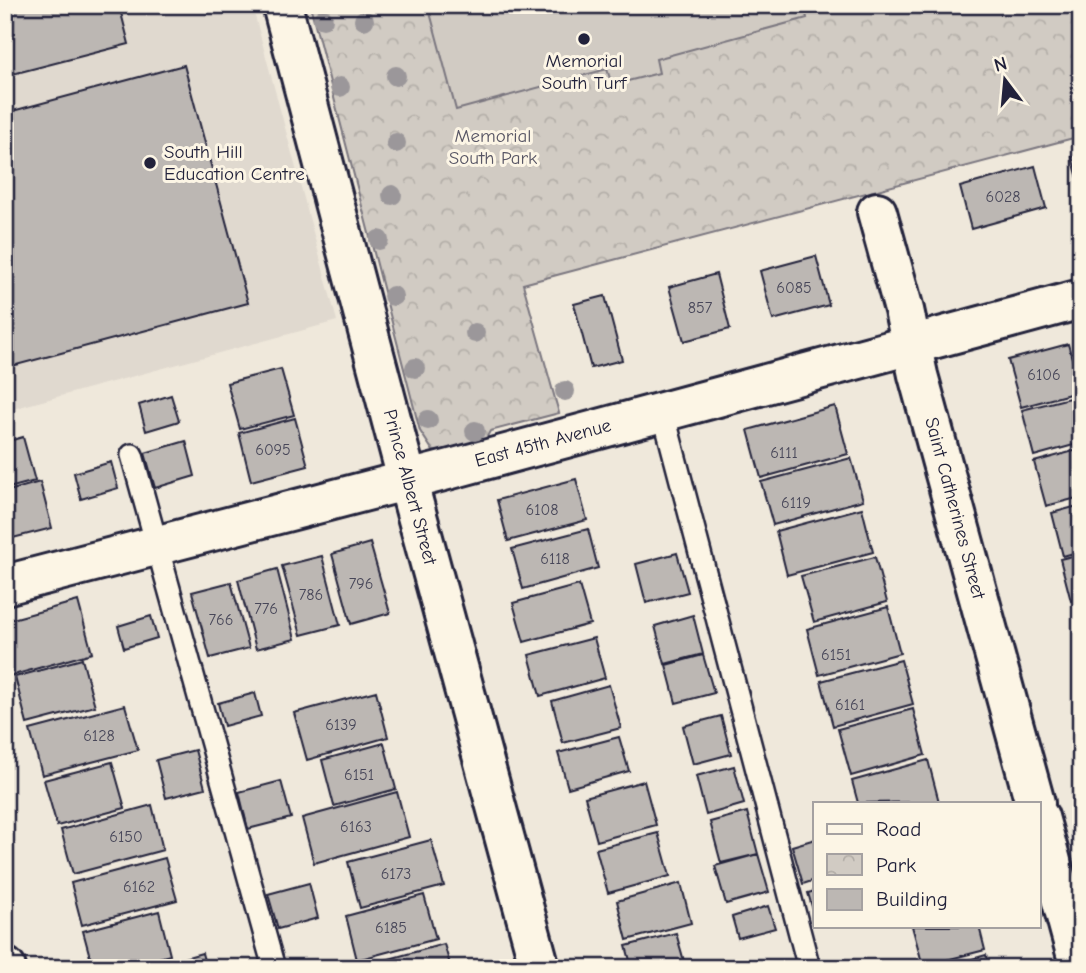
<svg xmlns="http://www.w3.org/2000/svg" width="1086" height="973" viewBox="0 0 1086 973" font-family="'Comic Neue',sans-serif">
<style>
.built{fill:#e0d9cf}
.park{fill:url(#park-crowns);stroke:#7a767f;stroke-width:2}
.pitch{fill:#d1cbc3;stroke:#7a767f;stroke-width:2}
.building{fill:#bcb7b3;stroke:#22223b;stroke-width:2}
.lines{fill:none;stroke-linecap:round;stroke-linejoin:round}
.service-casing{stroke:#22223b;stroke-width:26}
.minor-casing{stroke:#22223b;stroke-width:44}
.service{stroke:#fcf5e5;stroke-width:21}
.minor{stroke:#fcf5e5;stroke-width:38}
.tree{fill:#9b979a}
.poi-dot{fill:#22223b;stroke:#fcf5e5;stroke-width:2.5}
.labels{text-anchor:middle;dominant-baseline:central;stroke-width:6;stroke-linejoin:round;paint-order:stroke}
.number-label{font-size:16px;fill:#484759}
.poi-label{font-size:19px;fill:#22223b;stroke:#fcf5e5}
.park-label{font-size:19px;fill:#575564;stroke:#fcf5e5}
.street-label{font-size:19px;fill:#22223b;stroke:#fcf5e5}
</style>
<defs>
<pattern id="park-crowns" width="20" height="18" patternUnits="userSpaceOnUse" patternTransform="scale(1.75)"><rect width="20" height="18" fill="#d1cbc3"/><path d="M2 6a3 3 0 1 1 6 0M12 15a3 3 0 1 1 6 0" fill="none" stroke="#b3aea8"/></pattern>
</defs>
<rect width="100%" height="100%" fill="#efe8db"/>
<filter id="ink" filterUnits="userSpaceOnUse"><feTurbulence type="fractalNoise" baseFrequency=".0143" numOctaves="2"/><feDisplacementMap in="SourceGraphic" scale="14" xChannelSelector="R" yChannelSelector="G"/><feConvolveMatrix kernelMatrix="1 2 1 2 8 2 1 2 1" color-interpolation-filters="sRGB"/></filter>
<g filter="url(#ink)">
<path class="built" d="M5 5H252L337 321 5 411Z"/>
<path class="park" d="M310 5H1081V136L523 284 559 413 490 431 482 446 456 452 433 451 420 431Z"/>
<path class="pitch" d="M428 5H804L807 18 656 59 659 73 612 85 607 69 456 110Z"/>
<path class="building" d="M5 5H119L129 44 5 76Z
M184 65 248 303 5 368V113Z
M1081 154V189L1072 157Z
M1035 166 1046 208 971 229 960 187Z
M816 256 829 305 773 320 760 271Z
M716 274 730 329 684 341 669 287Z
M605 296 622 360 591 368 574 304Z
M1068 344 1081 391 1021 407 1008 360Z
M281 369 294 415 240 429 227 383Z
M171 395 179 421 146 431 139 405Z
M1081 395V443L1034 456 1022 410Z
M835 406 848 454 761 478 748 430Z
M295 418 308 466 251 481 239 433Z
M23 437 35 481 5 489V442Z
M186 441 195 476 155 488 145 453Z
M1081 449V497L1046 506 1034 462Z
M851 458 863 500 773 525 761 482Z
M111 462 118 488 81 499 74 473Z
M576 479 587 520 508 541 497 500Z
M40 482 52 528 5 540V492Z
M1081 505V551L1063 556 1052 513Z
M862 508 873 552 787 575 776 531Z
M588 529 598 568 523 589 512 549Z
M370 543 390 613 351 624 332 554Z
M677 553 688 592 646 603 636 564Z
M1081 554V599L1071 601 1060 559Z
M322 556 340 625 301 635 282 566Z
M875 557 887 602 814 622 801 576Z
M277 569 295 639 256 649 238 580Z
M231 582 249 648 210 658 192 592Z
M579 585 590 624 524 642 513 603Z
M78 601 92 653 10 676 5 660V621Z
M888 607 900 653 819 675 807 629Z
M693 615 703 654 665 664 655 626Z
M151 616 157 638 124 648 118 626Z
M594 638 605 678 540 696 529 655Z
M703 655 714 693 676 703 666 665Z
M82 659 95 706 27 724 15 677Z
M901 660 913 704 833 726 821 681Z
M609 685 621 728 563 743 552 701Z
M376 691 388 737 307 760 294 713Z
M255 693 261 716 224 726 218 703Z
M125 705 138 750 42 775 30 730Z
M913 709 925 755 851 776 838 729Z
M721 716 731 754 693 764 683 726Z
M619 737 629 771 568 788 558 753Z
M384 743 396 789 334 806 322 760Z
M195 750 205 788 166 798 156 760Z
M928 760 939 802 858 803 852 781Z
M112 762 125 808 57 826 44 780Z
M734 766 744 804 706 815 696 776Z
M281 781 291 818 248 829 239 792Z
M644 781 656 825 597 841 585 797Z
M397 792 409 837 314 863 302 818Z
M152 805 163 850 73 874 61 830Z
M747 812 758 854 721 863 710 822Z
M658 833 670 876 608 893 596 849Z
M815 839V880L803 884 792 846Z
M431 840 444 886 360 908 348 862Z
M758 854 769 892 726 904 715 866Z
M165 858 177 900 82 925 71 883Z
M309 883 318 918 278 929 268 894Z
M681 883 691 923 627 940 617 901Z
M815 891V917L808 893Z
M424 895 436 939 357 960 346 916Z
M768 906 775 928 738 938 732 917Z
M159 911 170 955 122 968H93L83 931Z
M912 926H979L985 950 923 966Z
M676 933 686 968H632L626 946Z
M444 944 451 968H380L378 962Z
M202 953 206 968H148Z
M986 955 990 968H940Z"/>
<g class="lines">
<g class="service-casing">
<path id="service" d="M663 412 809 968
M132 455 274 968"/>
</g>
<g class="minor-casing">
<path id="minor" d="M282 5 407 479 540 968
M877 212 904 310 918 375 1035 803
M5 585 451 469 1081 299
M1039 817 1080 968
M5 967 6 968"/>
</g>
<use href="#service" class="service"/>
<use href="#minor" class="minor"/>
</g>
<g class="tree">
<circle cx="323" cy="19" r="10"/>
<circle cx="364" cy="20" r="10"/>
<circle cx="396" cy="76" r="10"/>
<circle cx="340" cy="87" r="10"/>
<circle cx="396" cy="143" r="10"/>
<circle cx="392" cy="195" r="10"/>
<circle cx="379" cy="240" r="10"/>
<circle cx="393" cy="296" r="10"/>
<circle cx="475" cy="333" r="10"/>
<circle cx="415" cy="368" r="10"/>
<circle cx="565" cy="391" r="10"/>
<circle cx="428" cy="420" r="10"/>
<circle cx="475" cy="431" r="10"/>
</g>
</g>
<g class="poi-dot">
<circle cx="584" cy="39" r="7"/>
<circle cx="150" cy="163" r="7"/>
</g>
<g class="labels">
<g class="number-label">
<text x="1003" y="197">6028</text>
<text x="794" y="288">6085</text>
<text x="700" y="308">857</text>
<text x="1044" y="375">6106</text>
<text x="273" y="450">6095</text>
<text x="784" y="453">6111</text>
<text x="796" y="503">6119</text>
<text x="542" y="510">6108</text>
<text x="555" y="559">6118</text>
<text x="361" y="584">796</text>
<text x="311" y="595">786</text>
<text x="266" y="609">776</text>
<text x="221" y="620">766</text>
<text x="836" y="655">6151</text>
<text x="850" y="705">6161</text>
<text x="341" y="725">6139</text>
<text x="99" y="736">6128</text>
<text x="359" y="775">6151</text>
<text x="356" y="827">6163</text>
<text x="126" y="837">6150</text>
<text x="396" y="874">6173</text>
<text x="139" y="887">6162</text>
<text x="391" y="928">6185</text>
</g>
<g class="poi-label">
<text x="584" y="61">Memorial<tspan x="584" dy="22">South Turf</tspan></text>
<text x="164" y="152" text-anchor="start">South Hill<tspan x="164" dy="22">Education Centre</tspan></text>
</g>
<g class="park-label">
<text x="493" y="136">Memorial<tspan x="493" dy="22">South Park</tspan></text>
</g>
<g class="street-label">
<text transform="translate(543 443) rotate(-15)">East 45th Avenue</text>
<text transform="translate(410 487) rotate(75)">Prince Albert Street</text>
<text transform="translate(955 508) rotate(75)">Saint Catherines Street</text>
</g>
</g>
<rect width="1086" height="973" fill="none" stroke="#fcf5e5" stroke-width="28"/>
<rect x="14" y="14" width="1058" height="945" fill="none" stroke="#22223b" stroke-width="2.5" filter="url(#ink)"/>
<rect x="813" y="802" width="228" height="126" fill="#fcf5e5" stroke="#a5a1a1" stroke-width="2"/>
<rect x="827" y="824" width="35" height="10" fill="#fcf5e5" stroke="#a5a1a1" stroke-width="2"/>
<text x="876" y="836" font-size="21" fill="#22223b">Road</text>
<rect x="827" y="854" width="35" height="21" fill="url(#park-crowns)" stroke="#a5a1a1" stroke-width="2"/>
<text x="876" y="872" font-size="21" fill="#22223b">Park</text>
<rect x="827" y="889" width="35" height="21" fill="#bcb7b3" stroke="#a5a1a1" stroke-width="2"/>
<text x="876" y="906" font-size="21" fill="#22223b">Building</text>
<g transform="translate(1005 80) rotate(344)" stroke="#fcf5e5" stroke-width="5" paint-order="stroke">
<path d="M0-5L12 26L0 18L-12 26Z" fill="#22223b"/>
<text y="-10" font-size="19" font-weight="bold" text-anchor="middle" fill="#22223b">N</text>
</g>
</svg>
